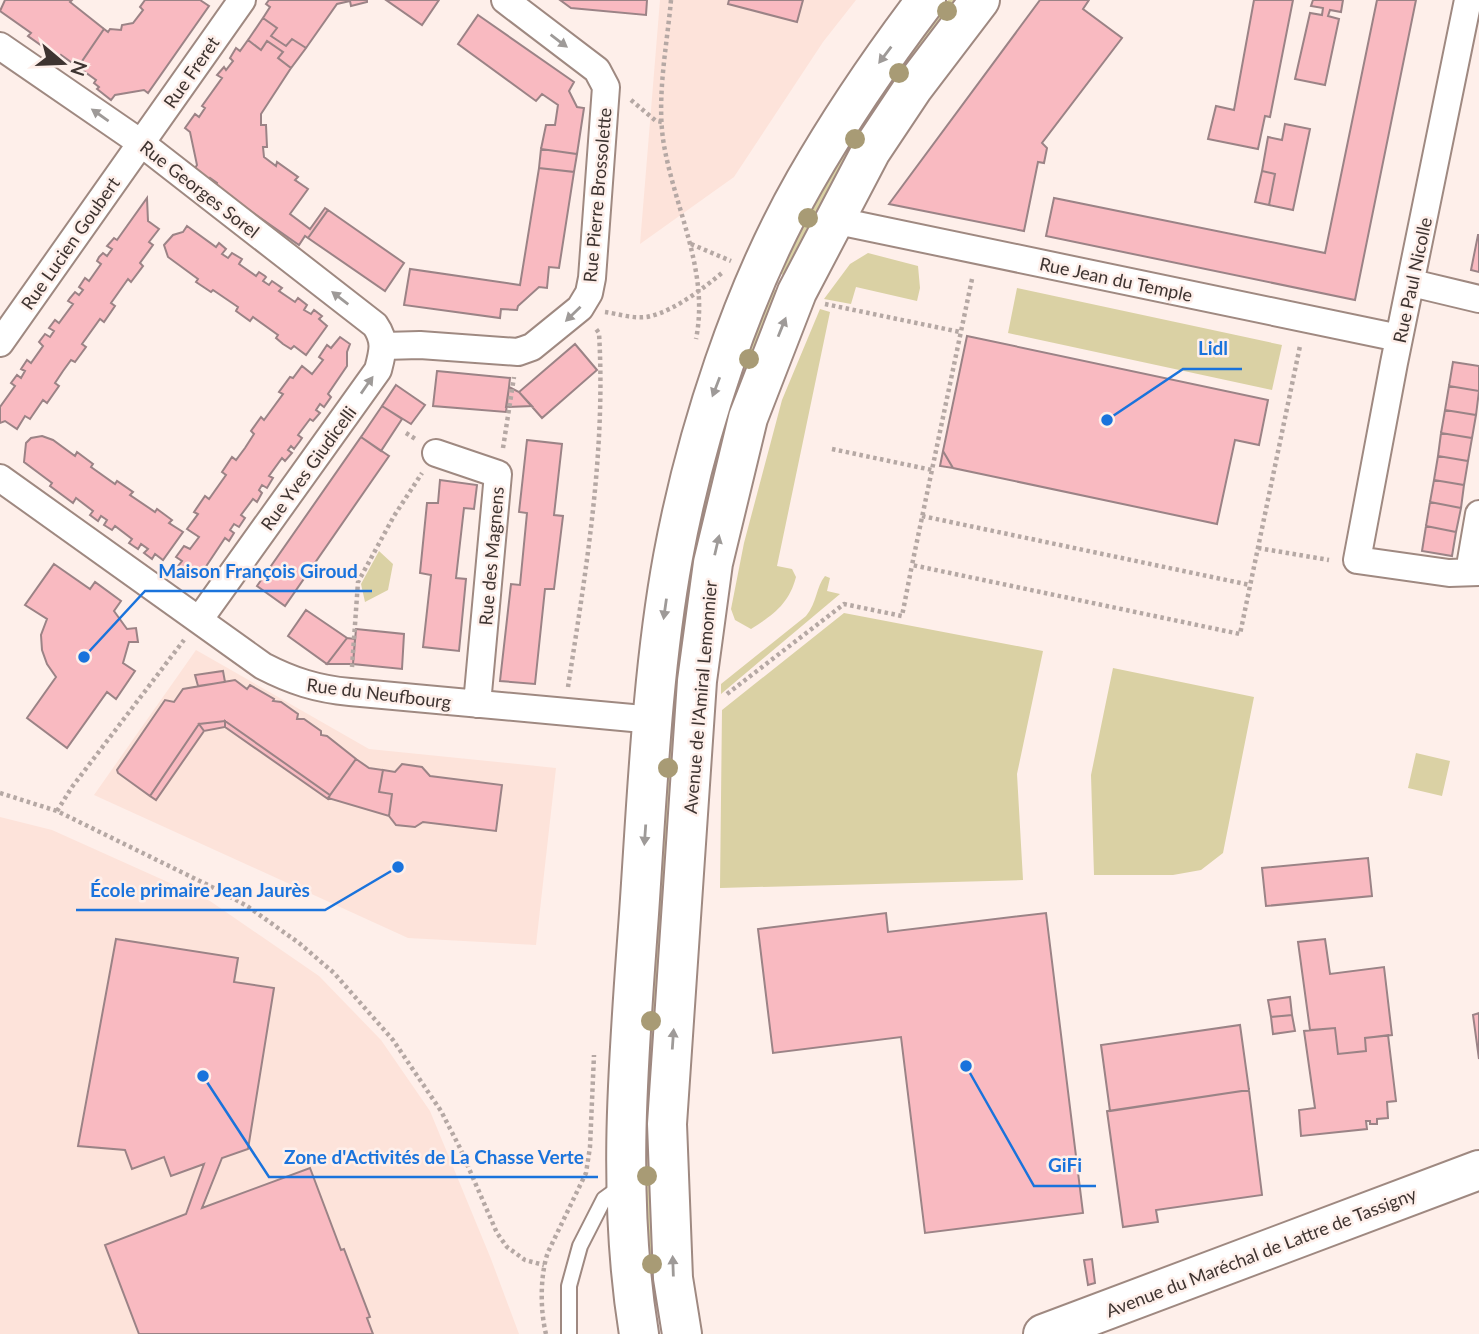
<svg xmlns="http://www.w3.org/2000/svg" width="1479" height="1334" viewBox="0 0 1479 1334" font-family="Lato,sans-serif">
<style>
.built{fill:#fde3da}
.green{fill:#dad1a4}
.building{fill:#f9bac1;stroke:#9b8386;stroke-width:2}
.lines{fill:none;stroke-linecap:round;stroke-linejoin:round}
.lane-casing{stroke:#9f8981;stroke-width:18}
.street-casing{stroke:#9f8981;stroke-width:30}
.secondary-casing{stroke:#9f8981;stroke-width:42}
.primary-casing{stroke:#9f8981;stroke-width:42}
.path{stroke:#b5a8a4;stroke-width:4.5;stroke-dasharray:3.5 3.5;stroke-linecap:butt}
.lane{stroke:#fff;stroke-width:14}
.street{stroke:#fff;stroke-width:26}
.secondary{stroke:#fff;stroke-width:38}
.primary{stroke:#fff;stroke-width:38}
.tree{fill:#a89b75}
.oneway{fill:#9e9a98}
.labels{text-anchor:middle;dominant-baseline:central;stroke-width:5;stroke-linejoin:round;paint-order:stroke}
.street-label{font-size:18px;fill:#3e3431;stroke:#feefea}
.leader{fill:none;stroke:#1a73dc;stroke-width:2.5}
.callout-dot{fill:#1a73dc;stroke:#feefea;stroke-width:2.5}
.callout-label{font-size:19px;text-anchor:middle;font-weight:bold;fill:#1a73dc;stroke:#feefea;stroke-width:5;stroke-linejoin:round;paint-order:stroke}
</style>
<rect width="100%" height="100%" fill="#feefea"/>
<path class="built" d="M660 0H856L823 42 734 177 640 244Z
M196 650 369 749 556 768 536 945 408 938 94 795Z
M0 817 52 830 210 901 319 976 381 1040 430 1111 491 1259 519 1334H0Z"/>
<path class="green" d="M948 0H963L790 278 779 273 824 183 894 70Z
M868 253 918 266 920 288 917 301 856 287 851 304 824 299 850 264Z
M771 288 781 293 724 454 669 1334H662L655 1294 644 1267 641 1179 675 634 722 417Z
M1017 288 1282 345 1272 390 1008 333Z
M820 309 830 312 777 566 792 569 796 577C789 604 773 615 751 629L735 620 731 609 744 543 782 400Z
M379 551 393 564 388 590 365 602 361 584Z
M825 576 830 578 827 591 840 594 721 694V684L806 616C817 603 816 587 825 576Z
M844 613 1043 651 1017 774 1023 880 720 888 722 710Z
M1113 668 1254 697 1223 853 1201 870 1173 875H1094L1091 775Z
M1416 753 1450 761 1442 796 1408 788Z"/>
<path class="building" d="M5 0H72L70 2 104 29 78 67 61 55 59 58 28 36 31 33 0 11Z
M145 0H200L209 6 148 93 144 90 115 95 111 100 97 89 99 87 94 83 96 80 78 67 104 29 108 32 110 29 121 30 122 25 133 23 143 10 140 7Z
M269 0H367V2L351 6 350 1 337 4 306 48 292 39 286 46 271 36 277 28 263 18 270 7 266 4Z
M386 0H439L422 25Z
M560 0H647L646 15 571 8Z
M729 0H803L797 22 728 4Z
M1040 0H1089L1083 9 1122 38 1042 143 1047 148 1044 163 1038 162 1024 231 889 204Z
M1254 0H1293L1270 117 1265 116 1258 149 1208 139 1216 106 1234 110Z
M1313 0H1343L1341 12 1330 10 1328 16 1339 19 1325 85 1295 79 1310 13 1322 15 1323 8 1311 6Z
M1377 0H1416L1355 300 1046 236 1054 198 1325 253Z
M478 15 574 82 569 91 577 107 584 108 577 154 541 149 546 125H555L558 105 542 94 536 101 458 44Z
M263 18 277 28 271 36 286 46 292 39 306 48 291 68 278 58 283 52 267 41 261 50 248 40Z
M248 40 261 50 267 41 283 52 278 58 291 68 261 114V125H266L267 147H263L264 157 276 166 277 162 298 177 295 180 308 189 290 214 310 229 325 208 328 210 308 238 305 236 299 245 216 187 217 183 210 178 208 181 193 171 197 165 190 132 185 128 195 114 199 117 205 108 202 106 222 78 217 75 224 67 226 70 233 61 230 58 236 48 240 51Z
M1285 124 1310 129 1293 210 1269 205 1275 174 1262 171 1268 137 1282 140Z
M541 149 577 154 574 172 539 168Z
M539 168 574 172 559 268 549 267 547 288 539 287 518 306 517 310 501 309 500 318 404 305 410 269 520 285Z
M1262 171 1275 174 1269 205 1255 202Z
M147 198 148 221 159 229 149 242 153 245 140 263 143 266 131 282 128 279 111 303 115 306 104 322 100 319 82 344 86 347 75 362 71 360 63 371 55 383 59 386 47 403 43 400 30 419 25 416 17 429 5 421 0 423V407L15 386 11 383 17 375 21 378 25 371 21 369 27 360 31 363 43 346 39 342 45 334 50 337 54 331 49 328 55 320 59 323 73 304 68 301 70 298 75 292 79 295 83 290 79 287 85 278 89 281 101 264 97 261 99 257 103 253 107 256 112 249 107 246 114 238 117 240Z
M328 210 404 263 385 291 308 238Z
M187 226 216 247 219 243 226 249 222 254 228 258 232 253 242 259 239 264 256 276 259 272 265 276 266 277 263 281 269 285 272 281 282 288 279 291 295 302 298 298 307 305 304 310 311 314 314 310 322 316 319 319 327 326 306 355 294 346 291 349 283 344 276 338 278 335 253 317 250 321 236 311 238 307 213 290 211 292 196 282 198 279 168 257 164 245 173 235 183 232Z
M1478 235H1479V272L1471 270Z
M967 336 1268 400 1259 445 1235 440 1217 524 953 468 943 451Z
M340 337 350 344 347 352V366L328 394 331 397 324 407 320 404 316 410 320 413 313 421 310 419 298 435 302 438 300 441 294 449 291 446 288 450 292 453 285 461 282 458 269 476 273 478 267 488 262 485 259 490 262 493 257 502 253 499 241 515 245 518 239 527 234 524 230 530 234 533 229 541 225 538 205 568 190 573 187 578 175 570 182 561 176 557 184 546 190 549 199 537 187 529 198 514 194 512 205 496 209 499 226 475 222 472 232 457 236 460 245 448 254 434 251 431 261 417 264 420 283 394 279 392 290 377 293 378 302 366 312 374 323 360 319 357 327 345 331 348Z
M575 344 597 370 542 418 519 392Z
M1453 362 1479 366V391L1449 386Z
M437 371 510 378 506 412 433 406Z
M396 385 425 405 411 424 382 406Z
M1449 386 1479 391 1476 415 1445 410Z
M509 387 519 392 532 406 506 407Z
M382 406 402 419 381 451 361 437Z
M1445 410 1476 415 1472 438 1441 433Z
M1441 433 1472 438 1468 461 1438 456Z
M42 436 53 440 75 456 77 452 93 464 91 467 115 484 117 481 133 492 130 495 155 512 157 509 172 520 169 523 183 532 163 560 155 554 152 559 144 553 148 549 141 544 138 549 129 543 132 539 115 526 112 530 104 525 107 520 101 516 98 521 90 515 93 511 76 498 73 503 50 486 52 483 24 462 26 443 31 438Z
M361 437 389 456 285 606 257 586Z
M527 440 562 444 554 515 563 516 554 589H545L535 684 500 681 511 584 520 585 527 513 519 512Z
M943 451 953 468 940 466Z
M1438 456 1468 461 1464 485 1434 480Z
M440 480 477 485 474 509 464 508 456 578 466 579 459 651 423 647 431 575 420 573 427 503H438Z
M1434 480 1464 485 1461 508 1430 502Z
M1430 502 1461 508 1456 532 1426 526Z
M1426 526 1456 532 1452 556 1422 551Z
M54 564 90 589 95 582 121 601 114 611 127 629 136 628 138 642H129L123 663 135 671 116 699 107 692 67 748 27 718 56 677 47 664 42 650 41 635 47 619 25 605Z
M306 610 347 638 327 664 288 636Z
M356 629 404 634 402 669 353 664Z
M347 638 355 639 353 664H327Z
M223 671 225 682 198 686 195 675Z
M235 680 247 689 250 685 274 699 273 701 281 702 298 714 297 719H304L321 731V735L327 736 356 759 330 795 225 721 199 724 150 796 118 773 117 770 165 700 174 702 183 689Z
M225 721V727L204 731 199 724Z
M225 721 330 795 328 799 225 727Z
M199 724 204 731 156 800 150 796Z
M356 759 369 768 383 770 379 792 392 794 389 816 328 798Z
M402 764 422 767 430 776 502 785 496 831 423 822 415 827 396 825 389 816 392 794 379 792 383 770 395 772Z
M1368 858 1372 896 1266 906 1262 868Z
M886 913 888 932 1046 913 1083 1213 925 1233 901 1037 773 1053 758 929Z
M116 939 238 958 234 982 274 988 248 1149 222 1158 202 1208 310 1168 341 1250 344 1249 370 1317 367 1318 373 1334H139L105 1245 186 1214 204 1164 171 1176 164 1157 132 1169 125 1150 78 1146Z
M1325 939 1330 974 1384 967 1392 1035 1365 1038 1366 1051 1338 1054 1335 1028 1310 1030 1298 942Z
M1290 997 1292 1015 1271 1017 1268 1000Z
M1479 1013V1059L1473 1015Z
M1292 1015 1295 1031 1273 1034 1271 1017Z
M1240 1025 1249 1090 1110 1111 1101 1045Z
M1335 1028 1338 1054 1366 1051 1365 1038 1388 1035 1396 1101 1387 1102 1388 1118 1377 1119V1124H1370V1121H1366L1367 1129 1301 1136 1299 1110 1315 1108 1304 1031Z
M1249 1090 1262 1195 1156 1210 1158 1222 1123 1227 1107 1111Z
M1092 1259 1095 1283 1088 1285 1084 1260Z"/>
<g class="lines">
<g class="lane-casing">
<path id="lane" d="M569 1334V1286L580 1246 604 1199 622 1186"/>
</g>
<g class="street-casing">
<path id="street" d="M1468 0 1394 363 1357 560 1449 573 1479 572
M0 46 141 143 375 325C386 341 383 351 378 370L199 620
M833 220 1399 338
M1412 283 1479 299
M0 343 242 0
M384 346 420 345 518 352 532 347 580 308 589 293 592 278 606 87 597 70 505 0
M436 453 498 474 477 704
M0 478 263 666C292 681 317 689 350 692L654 720
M1469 572 1479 514"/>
</g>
<g class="secondary-casing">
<path id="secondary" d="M1043 1334 1479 1170"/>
</g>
<g class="primary-casing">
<path id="primary" d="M639 1334C616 1194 629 1054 639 914 647 797 652 672 673 557 696 433 742 291 805 181 841 118 882 58 926 0
M682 1334 673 1278 667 1124 697 681 713 563 748 418 797 292 871 151 913 88 980 0"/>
</g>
<path class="path" d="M671 0C667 45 657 94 663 139 673 206 710 270 696 339
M631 100 656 121 662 122
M691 244 731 261
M972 279 912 565 1240 634 1300 346
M825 304 960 332
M605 312C619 314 637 320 651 316 675 310 704 288 723 272
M406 433 417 440
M503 448 514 377
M832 449 932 470
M922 516 1250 585
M1258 548 1329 560
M352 667 358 582 394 516 422 473
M568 687C586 570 606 452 599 333L596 329
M727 694 844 604 902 616 912 565
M0 793 57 811 218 890 247 906 299 943 334 973 393 1040 441 1111 460 1148 497 1233 507 1247 525 1260 544 1265
M57 811 72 787 184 640
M546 1334C540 1310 540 1275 548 1252L586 1173 590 1147 594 1055"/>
<use href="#lane" class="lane"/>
<use href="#street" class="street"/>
<use href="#secondary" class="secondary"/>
<use href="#primary" class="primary"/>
</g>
<g class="tree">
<circle cx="947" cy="11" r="10"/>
<circle cx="899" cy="73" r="10"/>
<circle cx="855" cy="139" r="10"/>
<circle cx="808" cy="218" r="10"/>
<circle cx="749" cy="359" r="10"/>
<circle cx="668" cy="768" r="10"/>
<circle cx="651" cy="1021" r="10"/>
<circle cx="647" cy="1176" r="10"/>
<circle cx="652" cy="1264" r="10"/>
</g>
<defs><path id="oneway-solid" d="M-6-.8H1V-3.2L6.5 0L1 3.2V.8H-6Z" transform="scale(1.75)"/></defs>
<g class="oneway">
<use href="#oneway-solid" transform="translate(559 41) rotate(37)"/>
<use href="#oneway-solid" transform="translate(885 55) rotate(127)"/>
<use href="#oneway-solid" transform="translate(100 115) rotate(-145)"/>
<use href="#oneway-solid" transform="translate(340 298) rotate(-142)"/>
<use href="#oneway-solid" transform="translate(573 314) rotate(136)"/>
<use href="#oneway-solid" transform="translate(782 327) rotate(-68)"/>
<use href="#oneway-solid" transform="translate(367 385) rotate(-55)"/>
<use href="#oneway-solid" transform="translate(716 387) rotate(111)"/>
<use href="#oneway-solid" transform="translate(717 545) rotate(-77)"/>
<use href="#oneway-solid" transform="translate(665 609) rotate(98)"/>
<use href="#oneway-solid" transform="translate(645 835) rotate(94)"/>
<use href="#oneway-solid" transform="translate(673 1039) rotate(-86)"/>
<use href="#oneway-solid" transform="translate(673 1266) rotate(-92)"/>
</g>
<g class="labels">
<g class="street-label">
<text transform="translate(191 72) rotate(-55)">Rue Freret</text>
<text transform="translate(200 189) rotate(38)">Rue Georges Sorel</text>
<text transform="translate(597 195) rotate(-85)">Rue Pierre Brossolette</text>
<text transform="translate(70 243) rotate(-55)">Rue Lucien Goubert</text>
<text transform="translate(1116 279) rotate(12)">Rue Jean du Temple</text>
<text transform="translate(1412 280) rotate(-78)">Rue Paul Nicolle</text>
<text transform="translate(308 468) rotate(-54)">Rue Yves Giudicelli</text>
<text transform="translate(491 556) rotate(-85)">Rue des Magnens</text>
<text transform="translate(379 693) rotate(7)">Rue du Neufbourg</text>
<text transform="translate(700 697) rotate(-85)">Avenue de l'Amiral Lemonnier</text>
<text transform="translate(1261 1252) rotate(-21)">Avenue du Maréchal de Lattre de Tassigny</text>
</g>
</g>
<path class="leader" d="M1107 420L1183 369H1242M84 657L145 591H372M398 867L325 910H76M203 1076L269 1177H598M966 1066L1034 1186H1096"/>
<g class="callout-dot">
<circle cx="1107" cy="420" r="7"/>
<circle cx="84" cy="657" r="7"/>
<circle cx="398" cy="867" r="7"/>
<circle cx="203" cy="1076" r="7"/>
<circle cx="966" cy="1066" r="7"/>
</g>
<g class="callout-label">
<text x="1213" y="355">Lidl</text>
<text x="258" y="578">Maison François Giroud</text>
<text x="200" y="897">École primaire Jean Jaurès</text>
<text x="434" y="1164">Zone d'Activités de La Chasse Verte</text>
<text x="1065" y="1172">GiFi</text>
</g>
<g transform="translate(63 63) rotate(109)" stroke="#feefea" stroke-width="5" paint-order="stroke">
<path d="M0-5L12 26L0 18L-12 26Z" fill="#3e3431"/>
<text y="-10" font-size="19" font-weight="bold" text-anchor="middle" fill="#3e3431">N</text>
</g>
</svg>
